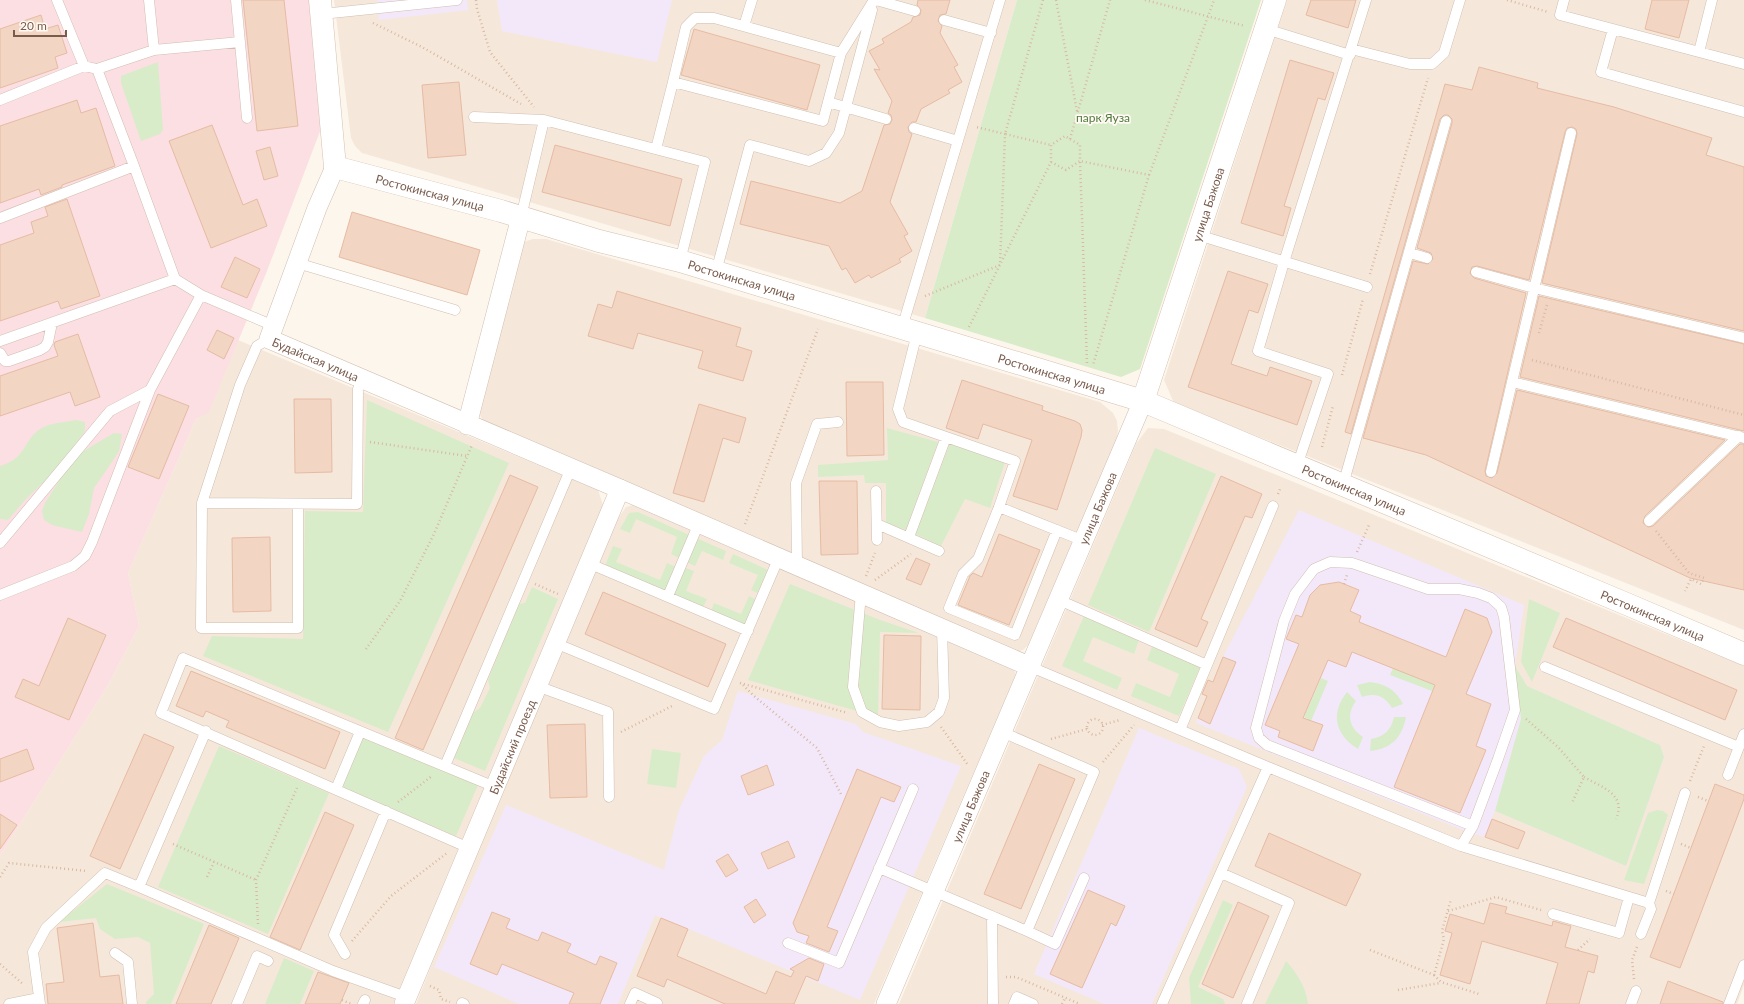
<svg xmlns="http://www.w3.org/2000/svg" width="1744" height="1004" viewBox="0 0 1744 1004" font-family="Lato,sans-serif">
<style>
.residential{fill:#f5e8da}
.education{fill:#f3e8fa}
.medical{fill:#fbdfe3}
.green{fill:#d8ecc9}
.building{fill:#f3d5c3;stroke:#e6bba3}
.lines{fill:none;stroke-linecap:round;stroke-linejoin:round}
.lane-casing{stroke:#d1beb0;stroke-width:11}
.street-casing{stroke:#d1beb0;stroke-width:20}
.secondary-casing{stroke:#d6c0b0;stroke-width:23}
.path{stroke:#d9b8a5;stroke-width:2.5;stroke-dasharray:1 3;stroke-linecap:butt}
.lane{stroke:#fff;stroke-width:10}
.street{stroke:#fff;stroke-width:19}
.secondary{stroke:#fff;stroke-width:22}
.labels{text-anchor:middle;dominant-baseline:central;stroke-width:3.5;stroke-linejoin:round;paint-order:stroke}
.park-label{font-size:12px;fill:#537a41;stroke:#fffaf3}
.street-label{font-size:12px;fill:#7a5c4d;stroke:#fffaf3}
</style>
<rect width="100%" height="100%" fill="#fdf6ec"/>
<path class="residential" d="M334 0H1017L925 318 362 153 355 146 351 138Z
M1287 0H1744V630L1174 403 1164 380Z
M533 239H546L1100 402 1113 413 1117 421 1118 431 1116 442 1028 645 1023 650 1013 653 608 474 484 422 477 410 523 242Z
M238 340 598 490 603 505 446 878 396 1004H0V855L108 685 139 626 128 573 196 419 209 411Z
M1148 428 1164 429 1744 666V985L1737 1004H899L1136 444Z
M637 504 1011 665 1016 674 874 1004H416L501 792 615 523 626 507Z"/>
<path class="education" d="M377 0H467L468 10 379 20Z
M497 0H672L657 62 502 31Z
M1299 510 1524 605 1515 666 1527 686 1660 745 1664 757 1626 866 1495 811 1485 837 1470 833 1196 723 1198 718 1210 723 1236 663 1223 657Z
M738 691 856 724 863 732 961 766 860 1000 655 915 618 1004H519L434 967 506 805 664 870 679 810 704 756 722 740Z
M1139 728 1239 769 1247 787 1152 1004H1104L1034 974Z"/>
<path class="medical" d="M0 0H310L322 126 267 271 209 412 196 419 128 573 139 626 108 685 0 855Z"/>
<path class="green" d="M1017 0H1261L1140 369 1121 377 925 318Z
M158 62 163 130 160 134 141 141 121 83V76Z
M367 400 509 463 388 732 203 656 212 636 303 639 305 511 363 512Z
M76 420 85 422V431L69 453 52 474 26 499 8 520 0 519V466C27 458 22 442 40 429 49 423 66 422 76 420Z
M887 428 938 442 906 530 886 523V483H865L864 475 818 477V465L888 460Z
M114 433 122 434 119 451 114 459 94 488 89 514 82 532 52 525 44 520 42 511 45 503 64 473 82 452Z
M950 443 1005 462 990 508 965 499 941 546 915 534Z
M1155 448 1216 474 1149 632 1088 605Z
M638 512 689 535 679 558 671 554 677 537 636 519 630 533 620 529 629 513Z
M696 538 726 551 723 560 702 551 695 566 686 562Z
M613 546 622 549 616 562 660 580 667 563 676 567 666 591 605 566Z
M733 554 770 571 760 594 751 590 758 575 729 563Z
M683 567 694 571 686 591 707 599 703 607 673 595Z
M790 584 880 620 919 633 880 632 878 717 748 680Z
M532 587 558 599 485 771 454 758 473 713 480 708 490 688 488 680 519 604 525 603Z
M749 596 757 600 747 626 711 611 714 603 741 614Z
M1529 599 1560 613 1532 682 1521 662Z
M1084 616 1139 640 1134 654 1093 637 1083 661 1122 678 1117 690 1062 666Z
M1152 647 1200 667 1179 716 1131 696 1136 683 1170 697 1179 674 1147 660Z
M1515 666 1527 686 1660 745 1664 757 1626 866 1495 811 1521 719Z
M1393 668 1435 685 1432 691 1390 675Z
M1321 678 1328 681 1311 721 1304 717Z
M1370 682C1386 684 1396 690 1403 704L1392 708C1385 696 1375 692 1362 697L1357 685Z
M1347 692 1356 701C1346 714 1349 728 1363 737L1358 749C1335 735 1330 714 1347 692Z
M1394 717H1406C1402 738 1391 749 1370 751L1371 739C1384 737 1391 730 1394 717Z
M363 737 478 785 456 836 341 788Z
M219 746 329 793 268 934 158 887Z
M652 749 681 753 676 788 647 784Z
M1657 810 1663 811 1668 815 1644 884 1624 880 1648 813Z
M107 884 204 924 171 1004H146V1002L154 994 150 943 138 937 115 939 100 929 96 918 59 922Z
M1223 900 1233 905 1198 987 1223 999 1225 1004H1191L1189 978Z
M284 958 314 971 300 1004H265Z
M1286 961C1297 973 1306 987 1308 1004H1265Z"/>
<path class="building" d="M243 0H284L298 126 257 131Z
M918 0H950L946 14 940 15 938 21 942 26 940 33 958 65 954 67 962 82 948 90 950 93 921 109 916 122H912L908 127 909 132 912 134 890 202 908 234 904 236 912 251 899 259 901 262 871 278 869 275 855 283 846 268 842 270 829 246 740 224 751 181 840 203 862 191 884 125 890 124 892 120 891 115 888 113 892 101 874 69 880 70 869 51 884 43 882 39 911 22 913 17 920 15 921 10 917 5Z
M1311 0H1356L1348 28 1306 15Z
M1652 0H1689L1679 38 1645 29Z
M41 15 45 29 58 25 67 53 55 57 58 68 0 88V29Z
M694 29 820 65 807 110 681 75Z
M1290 60 1334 73 1325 100 1318 98 1284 206 1291 208 1283 236 1241 223Z
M1479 67 1538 83 1537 88 1614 107 1712 138 1706 155 1744 167V331L1542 283 1577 134 1576 129 1572 127 1567 128 1565 132 1529 280 1477 266 1472 267 1470 273 1474 278 1526 293 1485 471 1486 476 1492 478 1497 473 1517 390 1725 440 1645 516 1643 523 1648 527 1653 526 1740 444H1744V590L1690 578 1426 455 1363 438 1413 261 1428 264 1433 259 1431 253 1417 248 1452 123V119L1448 115H1444L1440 119 1351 434 1345 432 1445 84 1472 90Z
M459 82 466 155 428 158 422 85Z
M77 100 81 113 96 108 115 166 62 185V187L41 195 39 189 0 203V126Z
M212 125 243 205 257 199 267 226 211 248 169 141Z
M555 145 682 179 670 226 542 192Z
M270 147 278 176 264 180 256 151Z
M67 199 100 296 61 309 58 301 0 321V245L34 233 31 222 48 216 45 207Z
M352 212 480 250 467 295 339 257Z
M235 257 260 269 247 298 221 287Z
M1228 271 1268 284 1258 313 1249 310 1231 364 1267 376 1270 367 1312 381 1297 425 1188 387Z
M617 291 741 328 736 346 752 351 743 381 698 368 703 351 638 333 633 349 588 336 598 304 612 308Z
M1539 296 1744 344V431L1520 377Z
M217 330 234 338 224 359 207 350Z
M78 334 100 397 75 406 70 392 0 416V376L58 356 54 345 55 342Z
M962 380 1043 406 1042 410 1075 421 1080 424 1082 430 1081 437 1057 510 1013 496 1032 440 983 424 978 439 946 428Z
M846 382H883L884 455 847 456Z
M158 394 189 406 159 479 128 467Z
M294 399H331L332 472 295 473Z
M699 404 746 418 739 443 723 438 704 502 673 493Z
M510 475 538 487 423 750 395 738Z
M1221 476 1262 494 1252 518 1245 516 1201 619 1208 622 1197 647 1155 629Z
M819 481H857L858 554 821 555Z
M999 534 1040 550 1009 625 958 605 970 576 973 573 982 577Z
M270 537 271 611 233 612 232 538Z
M916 558 930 564 921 585 906 579Z
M1339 582 1359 590 1350 611 1361 616 1359 622 1446 657 1465 609 1487 618 1492 632 1466 694 1491 704 1476 746 1486 750 1460 813 1394 787 1435 685 1352 652 1346 667 1328 660 1303 718 1323 725 1313 751 1278 737 1280 731 1265 725 1299 644 1286 639 1296 615 1302 617 1310 595 1320 585Z
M603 592 726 644 708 687 585 634Z
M68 618 106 635 69 720 15 697 23 679 39 686Z
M1566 618 1737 690 1725 720 1553 647Z
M884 635 921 636 920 710 882 709Z
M1223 657 1236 662 1210 724 1198 718 1207 696 1202 694 1208 680 1213 682Z
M191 671 340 732 325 769 226 727 229 721 206 711 203 717 176 706Z
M585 724 587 797 550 798 547 725Z
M144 734 174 747 120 869 90 856Z
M27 749 34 769 0 782V759Z
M1039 764 1075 779 1021 909 984 894Z
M767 765 774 785 748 795 741 776Z
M857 769 901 787 894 802 881 797 827 927 838 931 829 952 806 943 809 936 797 932 793 923Z
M1715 784 1744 795V799L1680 968 1650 957Z
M325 812 354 825 300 950 270 937Z
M0 814 17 825 0 849Z
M1492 819 1525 832 1518 849 1485 837Z
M1269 833 1361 874 1346 906 1255 866Z
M788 841 795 857 768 869 761 853Z
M728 854 738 870 726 877 716 861Z
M1088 890 1125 906 1116 926 1111 923 1082 988 1050 974Z
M756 899 766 915 754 923 744 907Z
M1238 902 1269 916 1233 998 1202 984Z
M1490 903 1507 907 1505 913 1552 926 1553 921 1571 926 1565 947 1598 956 1594 973 1588 971 1579 1004H1546L1558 963 1482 941 1470 984 1440 975 1452 933 1445 931 1450 914 1484 924Z
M492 912 510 919 506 928 538 941 542 932 571 944 567 952 596 965 600 956 617 963 600 1004H569L574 993 502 964 497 975 470 964Z
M661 918 688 929 677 956 766 994 776 971 791 977 794 971 790 969 809 958 824 964 818 981 806 976 794 1004H725L667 979 664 987 637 976Z
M93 923 100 977 119 975 123 1004H48L46 984 64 982 57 928Z
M209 925 239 938 211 1004H176Z
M318 972 349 983 340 1004H305Z
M1668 981 1723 1002V1004H1660Z"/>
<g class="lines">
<g class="lane-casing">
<path id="lane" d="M57 0 84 66
M149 0 154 50
M236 0 247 118
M876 0 915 11
M1564 0 1560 15 1744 64
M322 14 457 0
M944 20 991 33
M744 26 752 0
M1266 29 1350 55
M1613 29 1601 72 1744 112
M1351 49 1410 64H1432L1444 53 1460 0
M1699 52 1712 0
M841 53 714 18H695L686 27 673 82 823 121 841 53 874 0
M97 69 154 50 240 42
M0 100 84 66 97 69 134 166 175 279 201 295 274 326
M828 102 886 119
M474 117 544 120
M914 128 958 141
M1571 133 1512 382 1744 438
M656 149 673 82
M521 217 544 120 705 162 680 261
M0 218 134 166
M1198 235 1367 287
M1410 253 1427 258
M297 263 455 310
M716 272 750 145 809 161 826 153 839 133 872 10
M1476 272 1534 288 1744 338
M902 328 1000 0
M917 333 898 409 903 422 1015 461 999 507 1084 541
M269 339 257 346 240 385 202 503 201 628H298V504
M0 341 175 279
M0 353 5 361H9L40 350 45 347 48 342 52 323
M1297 466 1328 374 1258 351 1284 262 1366 0
M1491 472 1512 382
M1343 485 1446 121
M876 491 877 540
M202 503 357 504 358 389 362 380
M999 507 978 559 963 574 949 608 1015 635 1057 530
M1649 521 1739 436
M877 524 939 551
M909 537 946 437
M0 543 110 411 150 390
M588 563 748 631
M797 565 796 483 817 424 838 422
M861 593 853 687 862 712 880 722 899 726 927 722 939 712 944 698 942 628
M0 595 73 566 85 556 92 542 150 390 201 295
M668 596 699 523
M1059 600 1207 665
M555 643 714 709 779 557
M1031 667 1268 767 1461 846 1649 903
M1545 667 1739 747
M537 686 608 712 609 797
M1180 730 1273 506
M445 766 571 468
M1728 775 1744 734
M336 789 360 732
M1461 846 1473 826 1498 759 1515 710 1504 617 1501 607 1491 598 1478 593 1459 589H1428L1352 563 1330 562 1314 569 1295 594 1284 621 1256 728 1259 738 1267 745 1473 826
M469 848 161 713 183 658 495 787
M879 868 1027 931 1094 772 1002 732
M1221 873 1289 903 1247 1004
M139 887 333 971 406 997
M1553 914 1619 933 1629 897
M992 916 993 1004
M1027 931 1055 944 1084 878
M1641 934 1651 909 1649 903 1685 793
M788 943 839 963 913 789
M115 953 128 962 132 1004
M345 954 334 935 386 811
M462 1003 464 1004
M9 1004 39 998
M40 1004 33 952 46 928 105 873 139 887 206 731
M237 1004 257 956 268 961
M363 1004 365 1000
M630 1004 635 993 657 1003
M1014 1004 1017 997 1033 1004
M1162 1004 1268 767
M1631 1004 1636 991
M1729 1004 1744 965"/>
</g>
<g class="street-casing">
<g id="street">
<path id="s1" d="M335 167 317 208 269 339 620 489 1031 667"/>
<path d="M467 425 521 217"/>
<path id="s2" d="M404 1004 620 489"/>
<path id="s3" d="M886 1004 1143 401"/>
</g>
</g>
<g class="secondary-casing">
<g id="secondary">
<path id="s4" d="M320 0 335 167 501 211 599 241 680 261 1143 401 1629 605 1744 654"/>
<path id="s5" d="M1143 401 1275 0"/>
</g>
</g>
<path class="path" d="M476 0 477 9 490 52 534 107
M1043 0 1005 134 1051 145
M1056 0 1077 111
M1145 0 1245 26
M1507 0 1548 12
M373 23 422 47 521 104
M1070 139 1110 0
M1149 175 1214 0
M1370 274 1428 78
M925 296 1000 265 1005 134 976 127
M969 327 1051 162V145L1065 136 1080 145V161L1066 170 1051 162
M1539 333 1547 305
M1532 360 1744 415
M1087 363 1080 161 1149 175 1093 365
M1342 375 1363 299
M370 442 467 456
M1322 447 1333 406
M1278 494 1280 489
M745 524 818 329
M1656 531 1689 573 1704 578 1701 584 1691 579 1685 591
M1357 552 1369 525
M866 576 875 553
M875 580 911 554
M535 584 558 594
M1344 584 1347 575
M366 649 400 601 434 534 472 445
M740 683 848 713
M743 685 754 696 817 748 842 796
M1526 719 1558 747 1584 777 1572 803
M1087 727a8 8 0 1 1 16 0a8 8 0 1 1-16 0Z
M1102 725 1120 720
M941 727 968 765
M621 732 672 706
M1051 739 1087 729
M1103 762 1134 725
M1584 777C1601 787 1627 794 1616 819
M1690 781 1704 746
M1698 797 1708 801
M398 802 432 776
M173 844 256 880
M1681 844 1691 848
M0 877 9 863 87 871
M207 877 214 862
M1666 891 1674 894
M1448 911 1496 897 1541 910
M258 924 256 880 297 788
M352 941 391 896 447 853
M1370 950 1434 975 1444 939 1442 931 1451 899
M1578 950 1590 939
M0 964 23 984
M1434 975 1441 982 1479 994
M1006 977H1016L1080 1004
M1634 979 1632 960 1637 947
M430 986 439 990 441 999 450 1002
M1398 990 1440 983
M342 1000 351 1004
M1062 1004 1065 998"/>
<use href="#lane" class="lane"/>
<use href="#street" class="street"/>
<use href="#secondary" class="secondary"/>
</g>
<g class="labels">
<g class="park-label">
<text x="1103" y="117">парк Яуза</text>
</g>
<g class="street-label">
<text stroke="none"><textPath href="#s4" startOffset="266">Ростокинская улица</textPath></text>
<text stroke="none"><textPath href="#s5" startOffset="207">улица Бажова</textPath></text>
<text stroke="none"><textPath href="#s4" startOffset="590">Ростокинская улица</textPath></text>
<text stroke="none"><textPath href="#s1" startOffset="235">Будайская улица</textPath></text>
<text stroke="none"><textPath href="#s4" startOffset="914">Ростокинская улица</textPath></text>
<text stroke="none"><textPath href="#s4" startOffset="1238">Ростокинская улица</textPath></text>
<text stroke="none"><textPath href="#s3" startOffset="539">улица Бажова</textPath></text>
<text stroke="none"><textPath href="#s4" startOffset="1562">Ростокинская улица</textPath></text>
<text stroke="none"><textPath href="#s2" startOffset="279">Будайский проезд</textPath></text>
<text stroke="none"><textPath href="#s3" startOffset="215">улица Бажова</textPath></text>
</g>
</g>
<path d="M14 30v6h52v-6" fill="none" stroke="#7a5c4d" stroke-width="2"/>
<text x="20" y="30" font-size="12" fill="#7a5c4d" stroke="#fffaf3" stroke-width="3" paint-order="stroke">20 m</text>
</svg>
